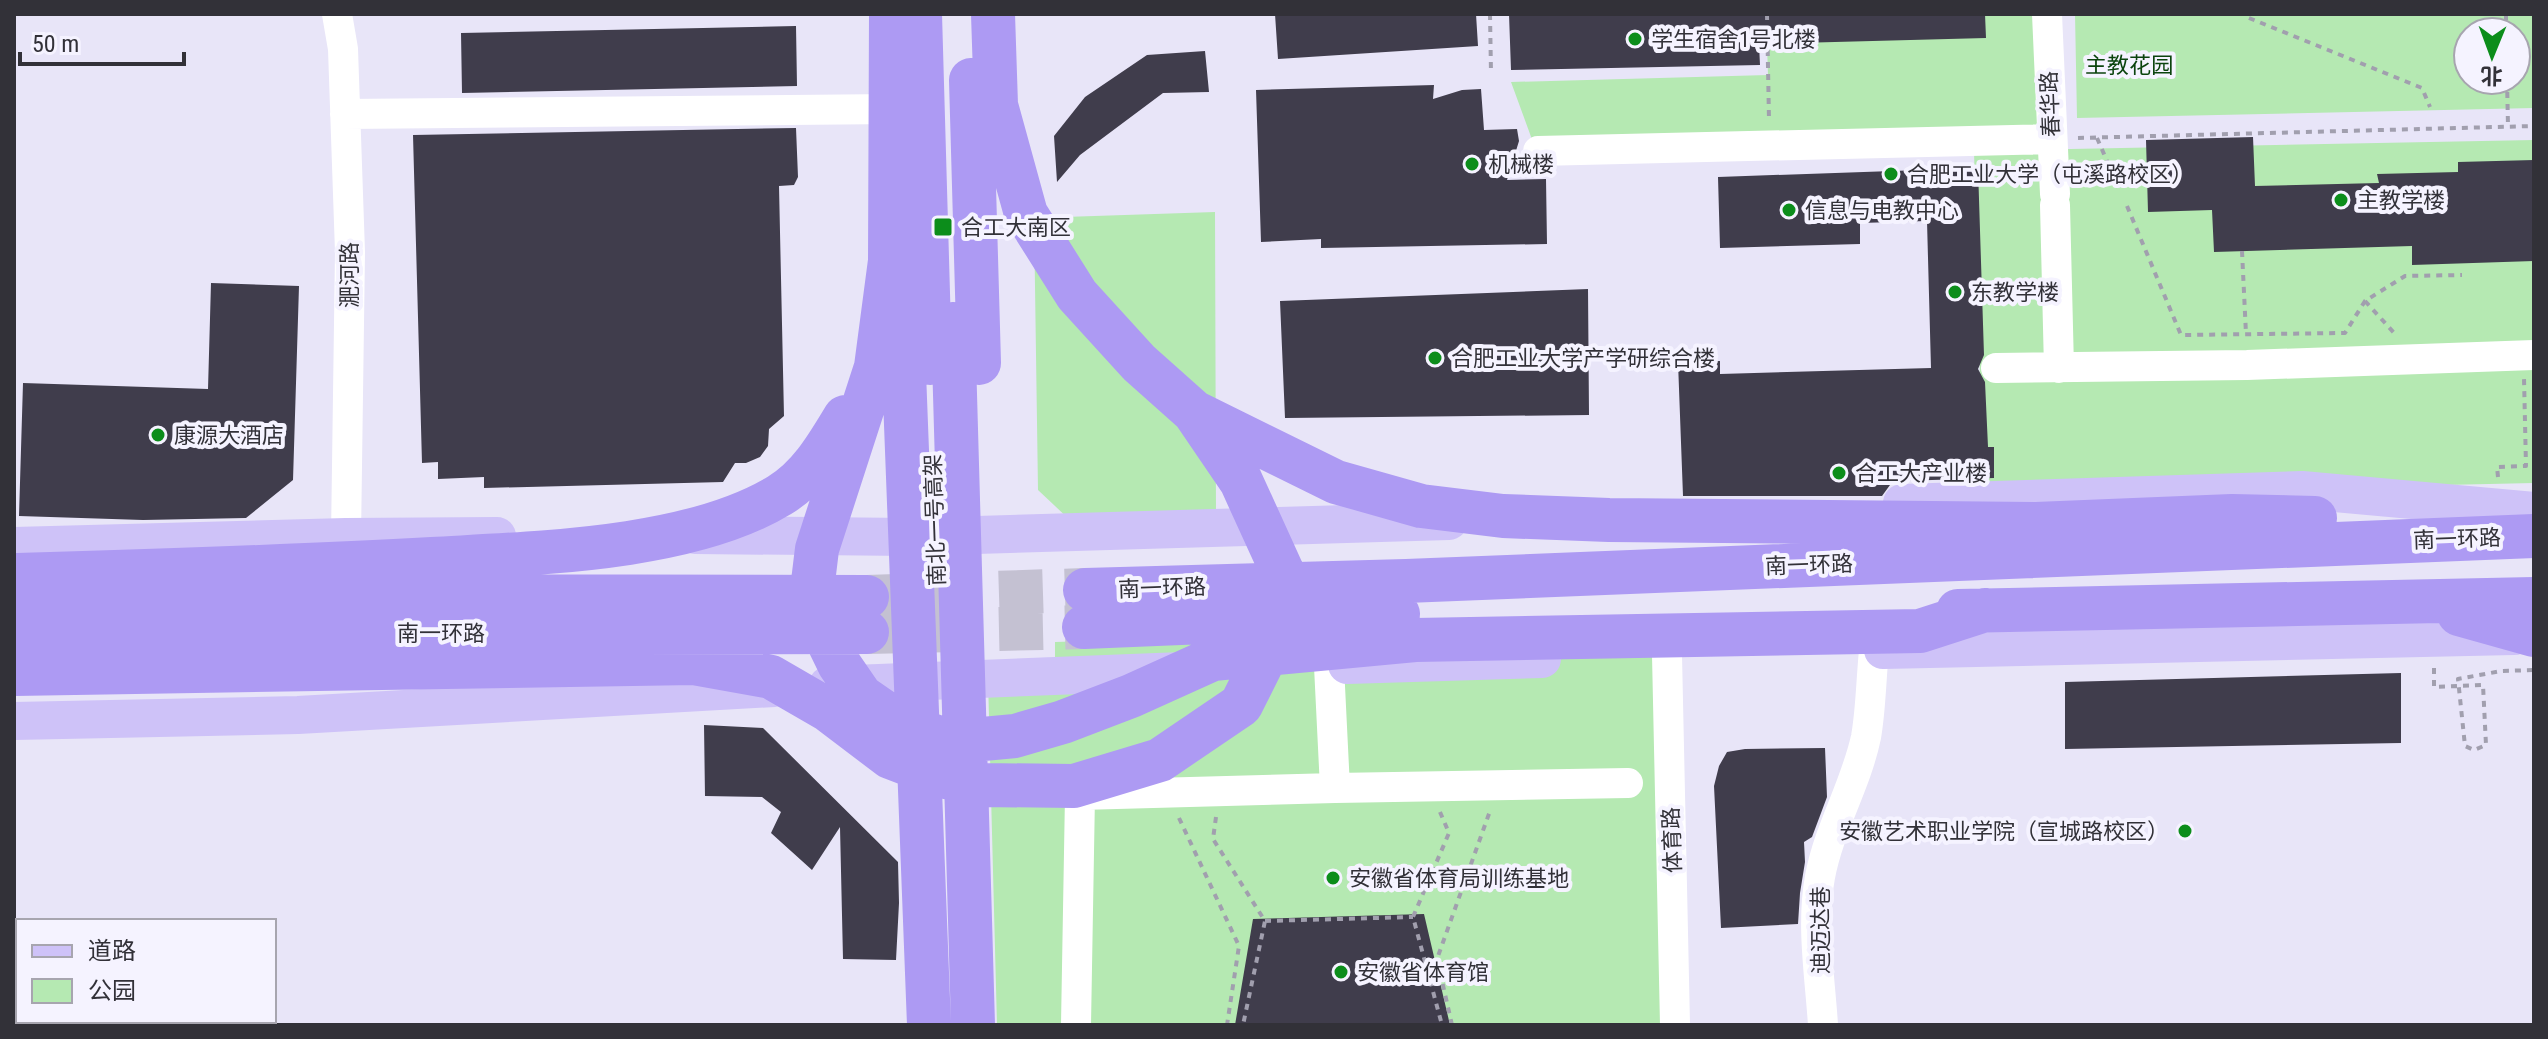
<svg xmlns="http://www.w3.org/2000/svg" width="2548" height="1039" viewBox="0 0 2548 1039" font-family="'Roboto Condensed','Noto Sans SC',sans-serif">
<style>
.green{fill:#b5e9b2;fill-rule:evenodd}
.building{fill:#403d4c}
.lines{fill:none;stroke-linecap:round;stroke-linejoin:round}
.highway-tunnel{stroke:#c4c1d2;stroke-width:44;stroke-dasharray:44 22;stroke-linecap:butt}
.path{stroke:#a19fae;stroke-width:4;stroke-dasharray:6 6;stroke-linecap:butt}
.minor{stroke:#fff;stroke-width:30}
.major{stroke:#cec2f8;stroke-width:38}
.highway{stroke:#ad9af3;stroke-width:44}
.poi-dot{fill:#0c8d1b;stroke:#f5f3ff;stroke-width:3}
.labels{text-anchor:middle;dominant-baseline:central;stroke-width:8;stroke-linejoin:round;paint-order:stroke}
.poi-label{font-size:22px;fill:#323138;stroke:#f5f3ff;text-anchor:start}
.park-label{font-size:22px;fill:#0b440e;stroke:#f5f3ff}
.street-label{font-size:22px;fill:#323138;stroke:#f5f3ff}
</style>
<rect width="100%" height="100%" fill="#e8e5f8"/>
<path class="green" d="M1766 14H2048L2052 139 1534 145 1511 82 1768 75Z
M2075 14H2534V108L2077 118ZM2516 32V80H2468V32Z
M2534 140V483L1983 495 1974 151Z
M1215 212 1216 514 1072 522 1038 490 1034 218Z
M1660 623 1675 1025H997L988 679 1055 675V642Z"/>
<path class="building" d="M1275 14H1476L1478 46 1278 59Z
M1509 14H1985L1986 38 1759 44 1760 65 1511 70Z
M796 26 797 86 462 93 461 33Z
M1205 51 1209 92 1163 93 1080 155 1057 182 1054 136 1085 97 1147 55Z
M1434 85 1433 99 1462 90 1481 89 1484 130 1517 129 1519 141 1507 180 1546 179 1547 244 1321 248V239L1261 242 1256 90Z
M796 128 798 177 794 185 779 186 784 416 769 429 768 446 760 457 746 463H735L723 482 484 488V477L438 479V462L422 463 413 135Z
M2253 137 2255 186 2379 183 2377 174 2458 172V162L2534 160V261L2412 265V246L2214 252 2212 210 2148 212 2146 140Z
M1978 168 1984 355 1978 369 1985 382 1988 447H1994V478L1901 481 1890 485 1882 496H1683L1678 362 1720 361V374L1931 368 1927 221 1860 223V244L1720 248 1718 177Z
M211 283 299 286 293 480 246 518 143 520 19 516 23 383 208 389Z
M1588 289 1589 415 1285 418 1280 301Z
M2401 673V743L2065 749V682Z
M704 725 763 728 898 862 899 903 896 960 843 959 840 827 812 870 771 833 781 812 762 797 705 796Z
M1825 748 1827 797 1812 837 1804 842 1805 862 1800 893 1798 924 1721 928 1714 786 1719 766 1727 752 1745 749Z
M1424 914 1450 1025H1235L1253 919Z"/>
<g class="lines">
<path class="highway-tunnel" d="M867 597 1085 590
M867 632 1084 627"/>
<path class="path" d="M1490 14 1491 73
M1767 14 1769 120
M2506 14V32
M2249 18 2422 88 2430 107
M2507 80 2508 126
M2078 138 2534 126
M2097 138 2121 193
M2127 206 2181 335 2345 333 2365 301 2405 276 2462 275
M2242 251 2246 334
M2365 301 2396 335
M2498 477 2497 467 2526 466 2524 378
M2434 668V687L2483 685 2486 745 2474 750 2465 746 2458 679 2501 671 2534 670
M1440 812 1449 833 1413 917 1442 1025
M1216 817 1213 839 1265 921 1243 1025
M1179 818 1239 946 1227 1025
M1265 921 1413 917
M1452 1025 1437 959 1490 811"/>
<path class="minor" d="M337 14 343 49 350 252 346 537
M2047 14 2055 194
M345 114 895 109
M1538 151 2052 139
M2055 205 2059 368
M1996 368 2247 365 2534 355
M1667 655 1675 1025
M1335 788 1628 783
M1076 1025 1080 795 1335 788 1329 666
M1823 1025C1820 977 1811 925 1820 877 1829 828 1856 785 1866 737 1871 709 1871 679 1874 651"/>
<path class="major" d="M1902 503 2302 490 2534 511
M695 535 910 537 1449 521
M14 546 346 537 497 536
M1883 650 2514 636
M1347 665 1542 659
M828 685 1182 671
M14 721 298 715 774 688"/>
<path class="highway" d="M891 14 890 261 876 367 817 549 813 582 821 627 839 664 861 696 903 725 951 742 1015 736 1063 722 1131 696 1213 659 1415 640 1920 631 1985 610
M920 14 930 363
M971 80 979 363
M902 320 929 1025
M953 324 973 1025
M1196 413 1336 482 1421 506 1503 516 1609 520 2036 524 2232 516 2315 518
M14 575C153 571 293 567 432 559 536 553 690 550 780 495 810 477 828 445 845 417
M1085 590 1406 581 2534 536
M14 607 397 596 867 597
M1958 611 2534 599
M2459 614 2534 635
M1084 627 1398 614
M14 643 394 633 867 632
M14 674 694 663 771 677 828 710 890 757 937 775 982 785 1074 786 1160 760 1241 705 1272 643 1282 571 1241 481 1194 412 1139 363 1077 295 1026 214 996 105 993 14"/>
</g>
<g class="poi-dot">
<circle cx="1635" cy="39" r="8"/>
<circle cx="1472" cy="164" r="8"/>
<circle cx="1891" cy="174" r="8"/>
<circle cx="2341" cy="200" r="8"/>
<circle cx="1789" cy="210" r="8"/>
<rect x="933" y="217" width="20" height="20" rx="4"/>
<circle cx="1955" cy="292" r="8"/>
<circle cx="1435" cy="358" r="8"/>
<circle cx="158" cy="435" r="8"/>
<circle cx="1839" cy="473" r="8"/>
<circle cx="2185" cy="831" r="8"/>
<circle cx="1333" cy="878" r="8"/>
<circle cx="1341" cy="972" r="8"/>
</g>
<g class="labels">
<g class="poi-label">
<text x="1651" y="39">学生宿舍1号北楼</text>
<text x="1488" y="164">机械楼</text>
<text x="1907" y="174">合肥工业大学（屯溪路校区）</text>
<text x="2357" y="200">主教学楼</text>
<text x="1805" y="210">信息与电教中心</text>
<text x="961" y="227">合工大南区</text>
<text x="1971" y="292">东教学楼</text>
<text x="1451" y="358">合肥工业大学产学研综合楼</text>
<text x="174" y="435">康源大酒店</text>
<text x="1855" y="473">合工大产业楼</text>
<text x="2169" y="831" text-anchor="end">安徽艺术职业学院（宣城路校区）</text>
<text x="1349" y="878">安徽省体育局训练基地</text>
<text x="1357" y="972">安徽省体育馆</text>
</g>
<g class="park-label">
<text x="2129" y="65">主教花园</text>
</g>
<g class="street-label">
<text transform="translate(2050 104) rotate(-92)">春华路</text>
<text transform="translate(349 275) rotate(-90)">淝河路</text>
<text transform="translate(935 520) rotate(-92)">南北一号高架</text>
<text transform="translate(2457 539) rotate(-2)">南一环路</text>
<text transform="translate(1809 565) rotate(-2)">南一环路</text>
<text transform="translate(1162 588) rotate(-2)">南一环路</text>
<text x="441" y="633">南一环路</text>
<text transform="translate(1672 840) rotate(-92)">体育路</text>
<text transform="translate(1820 930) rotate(-90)">迪迈达巷</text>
</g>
</g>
<rect width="2548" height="1039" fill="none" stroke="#323138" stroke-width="32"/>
<rect x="16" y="919" width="260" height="104" fill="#f5f3ff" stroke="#a7a5af" stroke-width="2"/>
<rect x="32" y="945" width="40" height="12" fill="#cec2f8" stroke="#a7a5af" stroke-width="2"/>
<text x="88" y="959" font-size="24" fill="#323138">道路</text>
<rect x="32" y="979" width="40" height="24" fill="#b5e9b2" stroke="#a7a5af" stroke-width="2"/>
<text x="88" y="999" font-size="24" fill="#323138">公园</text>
<g transform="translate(2492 56) rotate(181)"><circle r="38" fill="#f5f3ff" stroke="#a7a5af" stroke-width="2"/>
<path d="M0-6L14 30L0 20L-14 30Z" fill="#0c8d1b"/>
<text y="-12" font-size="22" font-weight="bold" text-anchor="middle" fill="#323138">北</text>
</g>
<path d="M20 52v12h164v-12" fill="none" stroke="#323138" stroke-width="4"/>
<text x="32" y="52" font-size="24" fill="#323138" stroke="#f5f3ff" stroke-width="6" paint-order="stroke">50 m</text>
</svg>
